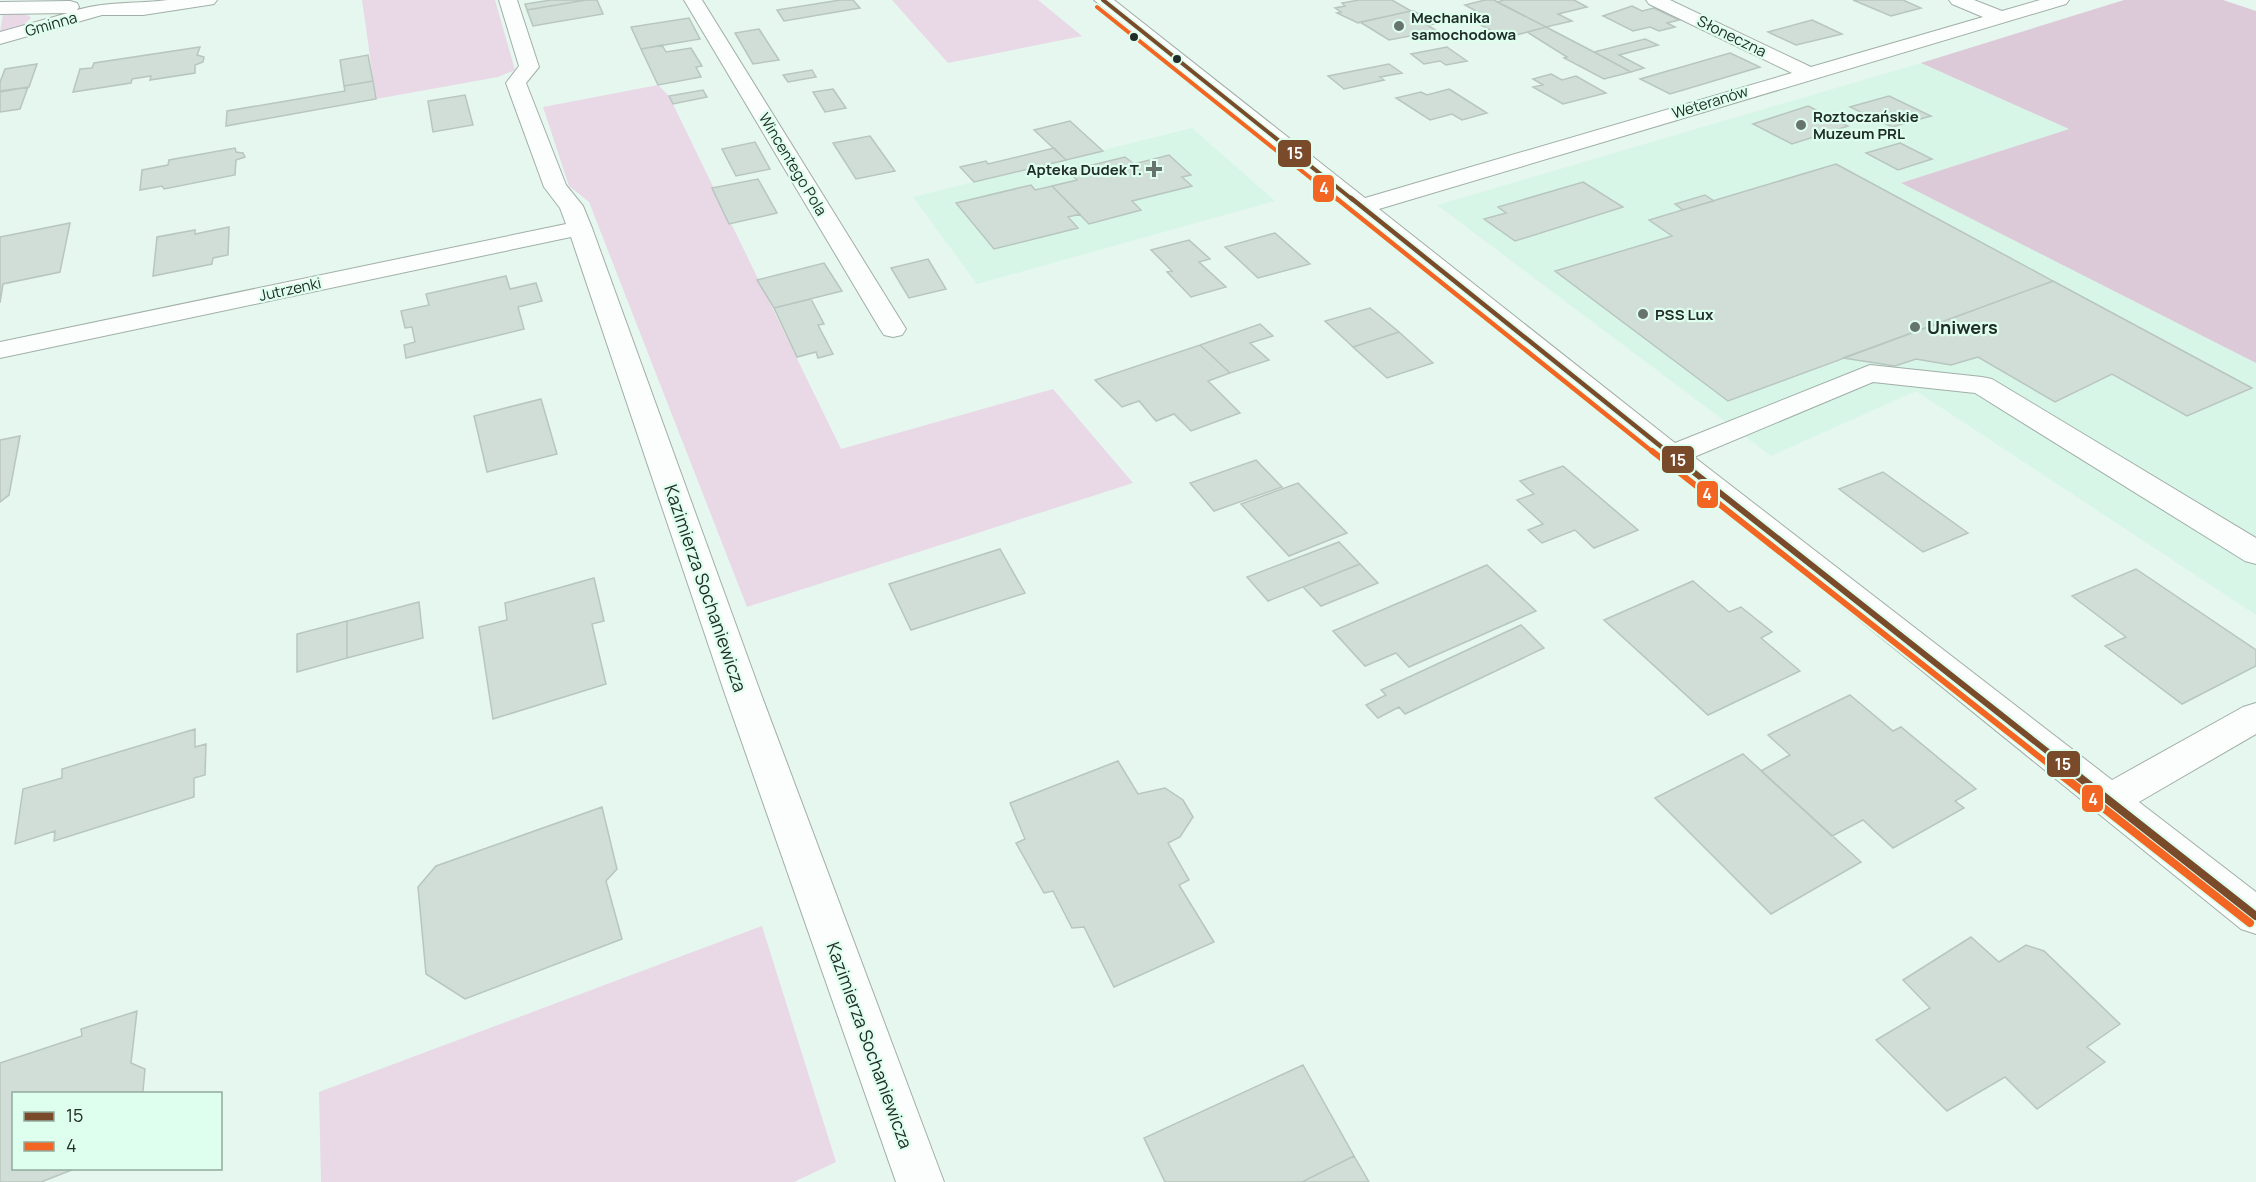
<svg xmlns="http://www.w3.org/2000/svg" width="2256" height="1182" viewBox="0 0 2256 1182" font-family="Manrope,sans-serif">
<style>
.built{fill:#d8f6e8}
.green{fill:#e9d9e7}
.forest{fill:#dccad9}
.building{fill:#d0ded7;stroke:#b8c6bf;stroke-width:1.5}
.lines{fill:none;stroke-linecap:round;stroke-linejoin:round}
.minor-casing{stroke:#a1afa8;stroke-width:2}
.minor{fill:#fbfefc;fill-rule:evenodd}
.bus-1-far3-casing{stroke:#defeee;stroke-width:7}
.bus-1-far2-casing{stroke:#defeee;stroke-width:8}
.bus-1-far1-casing{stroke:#defeee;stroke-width:10}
.bus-1-casing{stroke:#defeee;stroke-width:12}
.bus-2-far3-casing{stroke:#defeee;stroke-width:7}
.bus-2-far2-casing{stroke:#defeee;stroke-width:8}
.bus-2-far1-casing{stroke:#defeee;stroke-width:10}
.bus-2-casing{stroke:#defeee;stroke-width:12}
.bus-1-far3{stroke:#7a4b2a;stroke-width:4}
.bus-1-far2{stroke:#7a4b2a;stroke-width:4.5}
.bus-1-far1{stroke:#7a4b2a;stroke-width:6}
.bus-1{stroke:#7a4b2a;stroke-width:8}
.bus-2-far3{stroke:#f26522;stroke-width:4}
.bus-2-far2{stroke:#f26522;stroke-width:4.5}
.bus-2-far1{stroke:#f26522;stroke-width:6}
.bus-2{stroke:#f26522;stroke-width:8}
.poi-dot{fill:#66746d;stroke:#defeee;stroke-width:2}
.bus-dot{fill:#212d28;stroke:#defeee;stroke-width:2}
.labels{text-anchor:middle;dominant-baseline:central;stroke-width:4.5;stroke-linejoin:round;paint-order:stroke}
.far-poi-label{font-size:15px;font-weight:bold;fill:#212d28;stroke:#defeee;text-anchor:start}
.far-street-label{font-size:15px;fill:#212d28;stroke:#defeee}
.poi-label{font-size:18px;font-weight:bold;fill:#212d28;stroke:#defeee;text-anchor:start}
.street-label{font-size:18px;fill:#212d28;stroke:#defeee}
.line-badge{stroke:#defeee;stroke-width:2}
.badge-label{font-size:16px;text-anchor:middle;font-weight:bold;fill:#fff}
</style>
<rect width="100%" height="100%" fill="#e5f7ee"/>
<path class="built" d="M1921 63 2069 129 1901 183 2256 363V615L1916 391 1771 456 1437 205Z
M1192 128 1275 201 977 284 913 197Z"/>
<path class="green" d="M362 0H495L515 70 498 77 376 99Z
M892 0H1038L1082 36 948 63Z
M21 13 29 16 31 18 22 26 0 32 3 14Z
M658 85 669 96 841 449 1053 389 1133 483 747 607 589 202 569 186 543 107Z
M762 926 836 1162 794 1182H321L319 1092Z"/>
<path class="forest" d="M2124 0H2223L2256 11V363L1901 183 2069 129 1921 63Z"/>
<path class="building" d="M551 0H586L527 10 525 4Z
M586 0H597L603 14 533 26 527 10Z
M840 0H853L860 8 784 21 777 10Z
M1359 0H1392L1411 11 1358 23 1337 13 1341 12 1335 8 1345 6 1342 3Z
M1485 0H1494L1546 27 1505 38 1477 23 1476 11 1465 5Z
M1504 0H1574L1587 7 1558 14 1572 21 1546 27 1497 2Z
M1853 0H1903L1921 8 1891 16Z
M1632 6 1642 11 1654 8 1679 20 1667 23 1675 27 1659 31 1650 27 1633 31 1603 16Z
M1411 11H1414L1435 24 1427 25 1437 31 1389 40 1360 22Z
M689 18 700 39 641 49 631 27Z
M1812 20 1842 34 1796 45 1768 32Z
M1546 27 1594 52 1631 72 1604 79 1564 58 1567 57 1527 32Z
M759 29 779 60 753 64 735 33Z
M1645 39 1658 45 1619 55 1644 68 1631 72 1594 52Z
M662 45 666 52 691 48 702 66 696 67 701 77 658 85 641 49Z
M200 47 197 55 204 57 203 62 195 65V73L150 80 151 76 132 79 131 83 73 92 80 69 92 68 94 63Z
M1447 47 1467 61 1446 65 1440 61 1424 64 1411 54Z
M1730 53 1760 67 1670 94 1640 79Z
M368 55 373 81 344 86 340 60Z
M37 64 29 87 0 91V82L5 69Z
M1389 64 1402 73 1380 77 1384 80 1344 89 1328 76Z
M812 70 816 77 788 82 783 75Z
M1551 74 1562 80 1576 76 1606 93 1563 104 1533 87 1543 85 1533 79Z
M373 81 376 99 226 126 227 111 345 91 344 86Z
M28 87 20 109 0 112V92Z
M833 89 846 108 825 112 813 92Z
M1449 89 1487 113 1462 120 1452 114 1430 120 1396 98 1421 92 1427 95Z
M703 90 707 97 673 104 669 96Z
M465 95 473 125 433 132 428 101Z
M1889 96 1931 116 1892 127 1850 107Z
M1808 106 1848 126 1792 144 1753 124Z
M1070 121 1103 151 1066 160 1034 130Z
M870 136 895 171 856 179 833 143Z
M755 142 770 169 736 176 722 149Z
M1900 143 1932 159 1898 170 1866 153Z
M235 148 236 152 243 153 245 157 236 160 235 175 164 189 162 186 140 190 142 170 168 165 169 160Z
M1054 148 1066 160 974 182 960 167 986 161 988 164Z
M1169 155 1191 175 1182 177 1192 186 1132 201 1141 210 1089 224 1052 186 1077 180 1068 171 1125 157 1134 164Z
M1836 164 2053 281 1728 401 1555 271 1672 236 1649 220Z
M758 179 777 213 729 224 712 188Z
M1583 182 1623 207 1515 241 1484 219 1506 213 1498 207Z
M1031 185 1035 190 1052 186 1080 214 1068 217 1078 228 994 249 956 203Z
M1705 195 1714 201 1683 210 1675 204Z
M70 223 60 272 3 284 0 303V237Z
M229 227 228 255 213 258 212 264 153 276 157 237 195 230V234Z
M1275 233 1310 264 1258 278 1225 247Z
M1189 240 1210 259 1199 262 1226 287 1191 297 1167 272 1172 271 1151 250Z
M928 259 946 289 909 298 891 268Z
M824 263 842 291 774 308 757 280Z
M506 276 510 289 536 283 542 301 518 307 524 329 406 358 404 345 415 342 412 327 405 328 401 311 429 305 426 294Z
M2053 281 2252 388 2187 416 2112 374 2055 402 1978 357 1951 365 1916 359 1895 366 1843 358Z
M811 299 824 324 818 325 833 354 818 358 816 352 797 357 774 308Z
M1370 308 1399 332 1353 347 1325 321Z
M1260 324 1273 336 1250 343 1269 360 1230 373 1200 345Z
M1399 332 1433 363 1387 378 1353 347Z
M1200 345 1230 373 1208 381 1240 413 1191 431 1174 414 1156 421 1139 401 1122 407 1095 380Z
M541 399 557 454 487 472 474 416Z
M20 436 9 495 0 502V440Z
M1256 460 1282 487 1214 511 1190 483Z
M1563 466 1638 530 1594 548 1575 530 1542 543 1528 530 1543 524 1517 500 1534 494 1520 481Z
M1883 472 1968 533 1923 552 1839 489Z
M1298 483 1347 533 1289 556 1241 504Z
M1339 542 1360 564 1268 601 1247 577Z
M1000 549 1025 593 911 630 889 584Z
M1360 564 1378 583 1321 606 1303 587Z
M1487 565 1536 611 1409 667 1396 653 1365 666 1333 631Z
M2136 569 2256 650V666L2182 704 2105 646 2126 637 2072 596Z
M594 578 604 621 592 624 606 684 493 719 479 627 507 620 505 603Z
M1693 581 1729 612 1741 607 1772 632 1761 638 1800 671 1708 715 1604 620Z
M419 602 423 638 347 658V621Z
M347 621V658L297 672V634Z
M1521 625 1544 648 1405 714 1399 707 1378 718 1366 705 1386 695 1381 690Z
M1850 695 1893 731 1901 727 1976 789 1955 801 1964 808 1893 848 1863 820 1832 836 1761 771 1790 755 1768 735Z
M195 729V747L206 744 205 775 194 778V797L54 841 55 831 15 844 23 789 62 778V769Z
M1743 754 1861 862 1771 914 1655 798Z
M1118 761 1138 794 1165 788 1183 800 1193 817 1180 837 1168 843 1189 880 1179 885 1214 942 1114 987 1084 927 1072 928 1053 891 1044 893 1016 843 1025 839 1010 803Z
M602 807 617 869 606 881 622 939 465 999 426 974 418 887 436 866Z
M1971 937 1999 962 2026 945 2044 951 2120 1024 2087 1047 2105 1062 2037 1109 2005 1077 1947 1111 1876 1040 1930 1008 1903 980Z
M137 1011 131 1063 145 1069 143 1091 140 1094H14V1168H77L41 1182H0V1063L82 1036 81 1029Z
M1303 1065 1354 1156 1302 1182H1165L1144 1138Z
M1354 1156 1369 1182H1302Z"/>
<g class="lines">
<g class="minor-casing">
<path id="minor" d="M168 0H217L214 4 208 5 143 15H102L0 44V32L68 13 0 14V2L70 1 77 3 79 7 77 10C107 1 137 4 168 0Z
M499 0H517L539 67 526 83 566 185 583 206 592 228 761 694 944 1182H896L725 694 571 237 0 358V342L566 224 560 208 544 187 506 83 519 66Z
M684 0H702L906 329 902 335 893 337 884 335 880 329Z
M1094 0H1114L1365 198 1792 73 1649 4 1646 0H1670L1811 67 1983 17 1952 4 1949 0H1974L2002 11 2040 0H2069L2066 4 1379 209 1675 443 1870 365 1982 377 1992 379 2256 538V564L2245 561 1975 393 1873 382 1694 457 2112 780 2243 707 2256 703V734L2139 802 2256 892V934L2241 929Z"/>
</g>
<use href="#minor" class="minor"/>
<g class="bus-1-far3-casing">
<path id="bus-1-far3" d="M1103 0 1353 200"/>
</g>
<g class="bus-1-far2-casing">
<path id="bus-1-far2" d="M1351 198 1669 453"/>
</g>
<g class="bus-1-far1-casing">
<path id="bus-1-far1" d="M1667 451 2076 774"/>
</g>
<g class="bus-1-casing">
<path id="bus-1" d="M2074 773 2256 916"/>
</g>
<g class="bus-2-far3-casing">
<path id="bus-2-far3" d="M1097 7 1338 200"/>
</g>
<g class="bus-2-far2-casing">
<path id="bus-2-far2" d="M1336 198 1654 453"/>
</g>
<g class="bus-2-far1-casing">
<path id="bus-2-far1" d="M1652 451 2061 774"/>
</g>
<g class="bus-2-casing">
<path id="bus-2" d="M2059 773 2250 923"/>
</g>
<use href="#bus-1-far3" class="bus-1-far3"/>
<use href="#bus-1-far2" class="bus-1-far2"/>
<use href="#bus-1-far1" class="bus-1-far1"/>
<use href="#bus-1" class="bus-1"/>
<use href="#bus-2-far3" class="bus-2-far3"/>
<use href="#bus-2-far2" class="bus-2-far2"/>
<use href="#bus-2-far1" class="bus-2-far1"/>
<use href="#bus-2" class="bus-2"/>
</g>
<g class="poi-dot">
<circle cx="1399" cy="26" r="6"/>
<circle cx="1801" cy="125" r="6"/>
<path d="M1151 160h6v6h6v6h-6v6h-6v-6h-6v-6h6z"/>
<circle cx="1643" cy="314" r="6"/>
<circle cx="1915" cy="327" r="6"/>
</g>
<g class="bus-dot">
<circle cx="1134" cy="37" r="5"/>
<circle cx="1177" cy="59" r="5"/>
</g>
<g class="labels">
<g class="far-poi-label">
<text x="1411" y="17">Mechanika<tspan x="1411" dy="17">samochodowa</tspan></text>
<text x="1813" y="116">Roztoczańskie<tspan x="1813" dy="17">Muzeum PRL</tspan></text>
<text x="1142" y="169" text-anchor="end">Apteka Dudek T.</text>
<text x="1655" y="314">PSS Lux</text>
</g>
<g class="far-street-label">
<text transform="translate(51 24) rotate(-16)">Gminna</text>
<text transform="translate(1732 36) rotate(26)">Słoneczna</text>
<text transform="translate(1710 102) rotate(-17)">Weteranów</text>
<text transform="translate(793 164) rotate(59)">Wincentego Pola</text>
<text transform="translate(290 289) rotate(-12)">Jutrzenki</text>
</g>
<g class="poi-label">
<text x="1927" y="327">Uniwers</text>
</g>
<g class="street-label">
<text transform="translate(706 588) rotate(71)">Kazimierza Sochaniewicza</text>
<text transform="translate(870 1045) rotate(70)">Kazimierza Sochaniewicza</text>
</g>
</g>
<g class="line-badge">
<rect x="1277" y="139" width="35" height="29" rx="6" fill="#7a4b2a"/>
<rect x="1312" y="174" width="23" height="29" rx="6" fill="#f26522"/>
<rect x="1661" y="445" width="34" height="29" rx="6" fill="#7a4b2a"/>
<rect x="1696" y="480" width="23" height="29" rx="6" fill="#f26522"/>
<rect x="2046" y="750" width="35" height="28" rx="6" fill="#7a4b2a"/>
<rect x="2081" y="784" width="23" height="29" rx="6" fill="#f26522"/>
</g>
<g class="badge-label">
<text x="1295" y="159">15</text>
<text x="1324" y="194">4</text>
<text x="1678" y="466">15</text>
<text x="1707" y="500">4</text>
<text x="2063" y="770">15</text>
<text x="2093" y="805">4</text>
</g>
<rect x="12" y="1092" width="210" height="78" fill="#defeee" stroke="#92aa9f" stroke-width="1.5"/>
<rect x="24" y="1112" width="30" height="9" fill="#7a4b2a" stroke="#92aa9f" stroke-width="1.5"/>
<text x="66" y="1122" font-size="18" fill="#212d28">15</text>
<rect x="24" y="1142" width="30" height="9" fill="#f26522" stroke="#92aa9f" stroke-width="1.5"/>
<text x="66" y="1152" font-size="18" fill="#212d28">4</text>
</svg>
